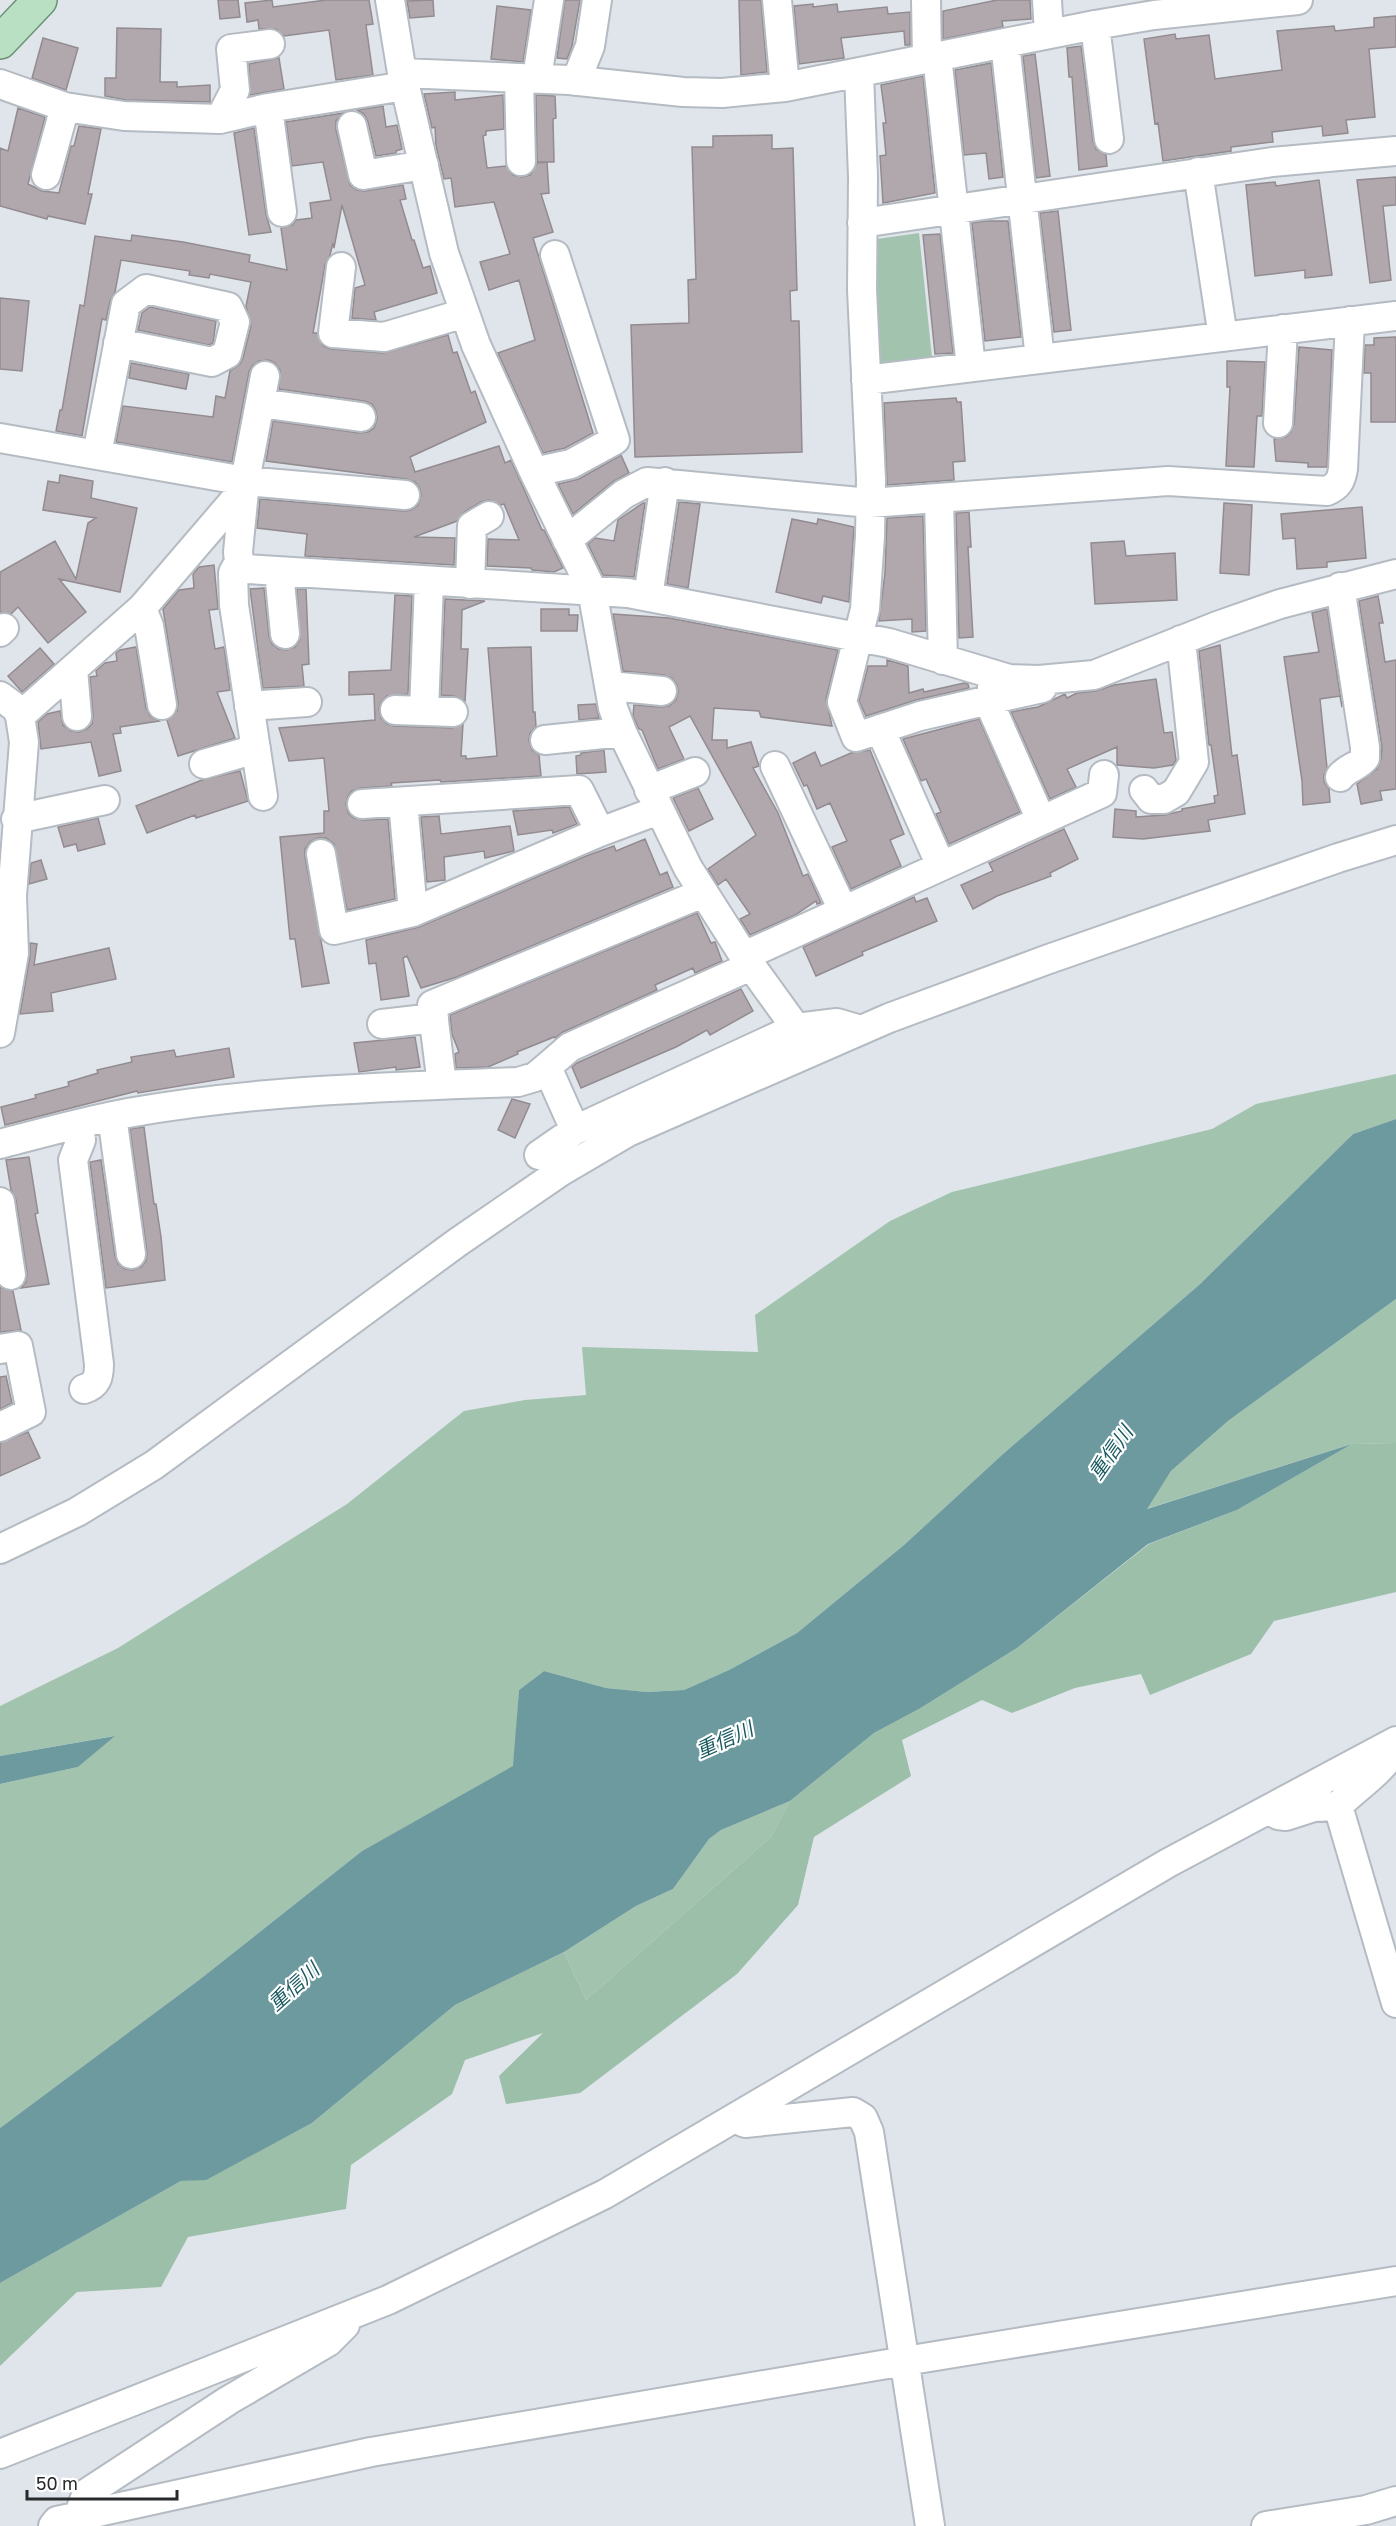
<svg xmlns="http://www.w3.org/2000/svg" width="1396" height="2526" viewBox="0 0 1396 2526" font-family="'Golos Text','Noto Sans JP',sans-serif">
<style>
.green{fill:#a2c3ae}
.forest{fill:#9cbfa9}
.water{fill:#6d9a9e}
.building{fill:#b0a8ad;stroke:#928b90;stroke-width:1.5}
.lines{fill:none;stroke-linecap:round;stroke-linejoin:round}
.minor-casing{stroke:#b5bbc2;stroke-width:32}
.major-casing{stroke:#699374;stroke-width:36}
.minor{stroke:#fff;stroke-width:28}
.major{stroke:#bae0c4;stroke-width:33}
.labels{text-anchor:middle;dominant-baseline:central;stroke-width:4.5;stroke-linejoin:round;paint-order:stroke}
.water-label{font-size:20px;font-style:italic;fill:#195a5f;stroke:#fff}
</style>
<rect width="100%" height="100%" fill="#dfe5eb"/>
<path class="green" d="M919 233 933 367 873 366 867 253 877 239Z
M1396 1074V1119L1353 1134 1199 1285 1003 1454 904 1545 797 1633 729 1670 684 1690 647 1692 606 1688 544 1671 519 1690 514 1766 362 1851 199 1980 0 2128V1784L78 1767 114 1736 0 1756V1706L118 1648 347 1504 464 1411 525 1400 586 1395 582 1347 758 1352 755 1315 890 1221 952 1192 1212 1129 1256 1104Z
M1396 1299V1443L1352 1444 1146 1509 1171 1471 1228 1421Z
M790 1801 771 1837 586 2000 564 1952 636 1906 673 1889 709 1839 721 1830Z"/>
<path class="forest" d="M1396 1443V1592L1274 1621 1251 1654 1150 1695 1141 1674 1075 1688 1012 1713 982 1700 902 1740 911 1776 814 1837 798 1905 737 1974 580 2093 506 2104 499 2076 543 2033 465 2060 452 2094 351 2165 346 2209 188 2237 161 2287 77 2292 0 2366V2283L181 2181 206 2179 312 2123 455 2005 564 1952 586 2000 771 1837 790 1801 874 1733 919 1709 1017 1648 1149 1544 1237 1510 1352 1444Z"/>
<path class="water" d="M1396 1119V1299L1228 1421 1171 1471 1147 1509 1352 1444 1237 1510 1148 1544 1017 1648 919 1709 874 1733 790 1801 721 1830 709 1839 673 1889 636 1906 564 1952 455 2005 312 2123 206 2180 181 2181 0 2283V2128L199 1980 362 1851 513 1766 519 1690 544 1671 606 1688 647 1692 684 1690 729 1670 797 1633 904 1545 1003 1454 1199 1285 1353 1134Z
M115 1736 78 1767 0 1784V1756Z"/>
<path class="building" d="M218 0H238L240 17 220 19Z
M272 0 273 7 326 0H369L373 24 366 25 373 75 336 80 329 30 284 36 276 29H259L258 20 247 22 245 3Z
M433 0 434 16 410 18 407 1Z
M565 0H580L572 46 567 59 557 58Z
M739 0H761L767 72 741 75Z
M997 0H1030L1031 19 1002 21 1003 27 943 39V11Z
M813 4V7L837 4 838 12 887 7 888 14 910 12V45H905L904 31 841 38 844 58 799 64 794 6Z
M497 6 531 10 523 62 491 59Z
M1396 16V47L1369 49 1375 117 1346 120 1348 133 1323 136 1322 126 1272 132 1273 142 1231 147V151L1163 161 1158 123 1155 124 1144 39 1175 34 1176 39 1209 35 1215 79 1282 70 1277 31 1334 26 1335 31 1374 27V18Z
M117 28 161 29 160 82H177V87L210 85V102L126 100 105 96V78H116Z
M43 38 78 48 66 90 32 78Z
M1081 46 1093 141 1096 149 1106 155 1107 166 1079 170 1072 77H1069L1067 48Z
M1035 54 1050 176 1036 178 1023 56Z
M279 58 284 89 250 95 249 64Z
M991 63 1003 177 989 179 986 153 964 155 955 70Z
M923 76 935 193 883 203 880 156 886 155 883 123H886L881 85Z
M455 92V100L503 95 504 129 486 131V135L483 136 487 168 506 166 513 175 522 177 530 175 537 163 547 162 549 193 541 194 553 232 533 238 593 433 565 448 543 453 498 353 535 340 519 280 489 290 480 262 510 254 494 202 455 207 451 178 444 179 436 146 435 127 432 128 424 94Z
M536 95 555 96 556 118 553 119 554 162H537Z
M383 106 386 127 397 125 402 149 396 151V153L376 156 368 122 364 114 357 110Z
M18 108 45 117 28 184 42 191 59 193 71 146H74L79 126 101 129 88 194H92L85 224 48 216 47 219 0 206V148L8 151Z
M343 113 336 121V130L350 185 357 190 365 191 403 185 406 199 400 200 412 240H414L423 268 430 266 437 293 374 312 376 320 352 318 355 288 365 285 342 205 334 248 333 243 330 255 325 265 313 333H317L323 346 331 349 383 353 448 335 453 353 457 352 471 393 475 391 486 422 410 457 415 472 499 446 505 463 511 460 542 530H544L563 568 554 572 532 570 531 568 487 566 488 539 519 540 504 504 501 505 489 500 481 502 464 512 457 521 414 537 455 538 454 565 305 556 307 534 257 528 260 499 404 511 411 510 418 505 421 496 420 489 415 482 406 479 266 461 273 421 359 433 368 432 374 428 377 419 376 411 372 404 364 401 279 389 280 370 275 363 269 360 259 361 252 366 249 372 232 462 116 442 123 406 213 417 216 396 225 398 230 371 240 364 243 358 251 326 246 306 251 282 210 274 209 278 189 275 190 271 121 260 115 292 110 301 106 320 102 319 82 436 56 431 60 410H62L80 305 84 306 95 236 131 241 132 235 183 242 250 255 249 262 287 270 281 228 292 225 296 220 312 218 310 203 331 200 323 162 292 166 286 122Z
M254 128 266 214 271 232 249 235 234 133Z
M772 135V149L793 148 797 290 790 291 791 321H799L802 452 635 457 631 325 689 323 688 280 696 279 692 147H713V136Z
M1396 177V205L1383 206 1391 280 1370 283 1357 180Z
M1319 180 1332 275 1305 278V270L1255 276 1246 185 1275 182 1276 186Z
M1058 211 1071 330 1054 332 1040 213Z
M986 221H1008L1021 337 985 341 972 223Z
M940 234 953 353 935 354 923 235Z
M0 298 29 301 22 371 0 369Z
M150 307 216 321 213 343 209 345 138 330 142 313Z
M1396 337V422H1371V373H1364L1365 345H1374V338Z
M1299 347 1332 350 1327 467H1308V463L1276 461 1274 439 1286 437 1291 432 1294 424Z
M1227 361 1265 362 1262 416H1257L1254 467 1226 466 1230 387H1227Z
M131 363 189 374 186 389 129 378Z
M956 398 957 402H961L965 461 953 462 954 480 887 485 884 403Z
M621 455 629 473 614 481 573 514 558 484 579 479Z
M60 475 93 481 91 498 137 508 120 592 59 579 86 612 48 643 18 607 11 614 0 612V572L55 541 76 579 88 523 96 518 43 510 48 481 59 483Z
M679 502 700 504 688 588 667 584Z
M643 503H645L634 577 603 575 588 544 595 538 614 541 618 520Z
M1224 503 1252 505 1249 575 1220 573Z
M1362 507 1366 558 1327 562V567L1297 569 1295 538 1283 539 1281 514Z
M969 512 971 547H968L973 637 959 638 956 513Z
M923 516 926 631 912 632V619L879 621 885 573 887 518Z
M792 519 817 524 818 519 854 527 849 602 823 596 821 603 776 592Z
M1124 541 1126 556 1175 553 1177 600 1095 604 1091 543Z
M214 565 218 609 209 610 215 649 224 647 230 690 217 692 235 738 178 756 167 720 177 711 178 703 163 609 179 590 194 588 193 574 199 567Z
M264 588 269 636 272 644 279 649 286 650 295 647 300 640 297 589H306L309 664 302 665 304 686 263 688 250 589Z
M395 595 412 596 408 694 387 696 381 702 379 709 381 718 387 724 394 726 452 728 463 724 461 756H466V759L497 756 488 648 531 647 533 712H535L536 727 530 733 529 741 532 750 539 755 541 776 441 782 440 780 391 783 392 786 361 788 352 791 348 796 346 804 348 813 354 818 363 820 388 819 395 899 347 910 334 844 326 838H318L310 842 305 849V857L329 983 302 987 295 939H290L280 837 324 833V811H329L324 758 289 761 279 728 375 720 374 694 349 695V672L391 670Z
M1378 596 1383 623H1379L1385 662 1396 660V789L1380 791 1382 800 1361 804 1357 784 1377 769 1381 759 1382 747 1359 601Z
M445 599 485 601 462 610 461 649H468L465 701 454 696 441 695Z
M541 609H569V615H578L577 631H541Z
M1327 609 1342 707 1340 696 1320 699 1327 768 1324 775V782L1329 789 1330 802 1303 805 1302 781 1284 657 1319 652 1312 613Z
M613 614 669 618 838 650 826 699 832 726 761 717 759 711 714 708 712 740H727V748L751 742 759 766 753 768 778 813 803 876 808 874 821 903 817 904 816 901 795 915 750 935 740 919 750 914 726 879 718 885 708 869 756 835 690 716 669 727 684 759 658 769 642 730 639 729 637 725 633 716 634 705 660 707 669 706 676 700 678 692 677 685 672 678 664 675 623 671Z
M1220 645 1232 756 1237 755 1245 814 1208 820 1210 831 1143 839 1113 837 1115 809 1136 811V817L1165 815 1182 811V809L1215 803 1214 796 1218 795 1211 745H1209L1199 651Z
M136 647 146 708 150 716 159 721 120 727 121 733 113 734 121 771 99 776 91 742 41 749 38 722 47 714 60 711 63 725 71 731 79 732 87 729 92 724 93 715 90 677 97 676 96 671 105 663 117 661 116 653 120 650Z
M40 648 54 664 22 692 8 676Z
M887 660 908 666 909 693 923 689 924 692 964 683 968 684 969 688 916 700 866 716 859 701 868 666H887Z
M1156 679 1164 733 1172 732 1176 760 1173 765 1154 768 1117 765V747L1067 769 1076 787 1050 799 1011 712 1038 707 1065 694 1067 698 1077 693 1096 691 1114 685Z
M596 704 599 718 579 720 578 705Z
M979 719 1020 812 949 844 936 814 941 812 926 779 921 781 903 739Z
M604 750 606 772 577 774 576 756 581 755V753Z
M870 750 904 834 890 840 901 866 851 889 832 847 847 841 830 803 817 809 807 785 804 786 793 763 815 752 821 766 851 753Z
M240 771 248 801 196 818 195 815 147 833 136 806 202 780Z
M698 788 713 819 689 831 673 798Z
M569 807 577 824 553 833 552 830 518 835 513 811Z
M439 816 441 834 510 826 514 851 485 858 484 851 444 857 445 880 427 882 421 817Z
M98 818 105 844 78 851 76 844 64 847 58 827Z
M1064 829 1078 859 1050 873 1051 876 997 896 973 909 961 885 993 871 989 863Z
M645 839 660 875 667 872 673 887 457 977 421 988 407 956 403 958 409 996 381 1000 376 963 369 964 366 940 419 927 586 856 614 846 616 851Z
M41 860 47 879 29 884 31 863Z
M914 897 916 902 927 898 937 921 862 952 863 955 816 976 803 947Z
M697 913 711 943 715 942 722 961 695 973 693 968 655 985 657 990 563 1032 555 1038 554 1037 517 1052 518 1054 488 1067 456 1068 455 1054 459 1052 452 1034 450 1015Z
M30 943 37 944 34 965 109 948 116 979 51 993 53 1011 20 1014 30 956Z
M741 989 753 1011 710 1035 707 1030 676 1047 581 1088 572 1067 577 1063Z
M415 1037 420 1067 396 1070V1067L359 1072 354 1043Z
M229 1048 234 1077 138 1093 137 1091 5 1125 1 1107 36 1098 35 1095 69 1086 68 1082 98 1073 97 1070 132 1062 131 1057 174 1050 176 1057Z
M512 1099 530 1104 515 1138 498 1130Z
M144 1127 154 1204H156L161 1237 165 1280 106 1288 90 1162 101 1160 115 1256 118 1264 125 1269 133 1270 141 1267 146 1261 147 1252 130 1129Z
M29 1157 38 1213 35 1214 49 1284 21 1288 26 1282 27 1273 16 1200 11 1190 6 1160Z
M0 1287 13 1291 21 1330 0 1332Z
M6 1376 12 1403 0 1409V1377Z
M28 1432 40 1458 0 1476V1443Z"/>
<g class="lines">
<g class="minor-casing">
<path id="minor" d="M390 0 402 73 444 253 476 345 534 472 592 590 613 708 622 732 688 868 744 956 796 1028 837 1023 861 1030
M777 0 785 87
M926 0 927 58
M1047 0 1049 34
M1095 25 1109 139
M1005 43 1040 359
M937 56 971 367
M402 73 569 80 683 92 722 93 785 87 1095 25 1154 15 1298 0
M859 73 863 177 862 290 871 479 870 536 865 609 842 702 856 737 920 716 1042 688
M519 78 521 161
M537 78 549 0
M576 81 590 46 597 0
M0 84 65 107 124 116 220 119 235 90 231 49 270 44
M268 108 282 212
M220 119 268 108 405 86
M352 126 363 175 424 165
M1198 172 1223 337
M46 175 65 107
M862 223 1272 162 1396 151
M341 267 333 333 384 337 465 313
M265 376 245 481 405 495
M866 380 1396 316
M260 403 361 417
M1278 423 1283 329
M0 438 245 481 238 552 239 562 247 569 628 593 889 643 1009 679 1039 680 1094 675 1217 626 1280 604 1396 574
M97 454 126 304 146 289 228 307 235 322 227 354 212 362 118 343
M534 472 571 464 615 440 555 255
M939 498 943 660
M567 540 624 494 647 482 870 503 1168 481 1327 491C1338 486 1341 481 1343 469L1350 321
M239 562 233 573 234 605 263 796
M279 571 285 634
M470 584 472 526 489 516
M1340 587 1365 747V758C1358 767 1346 768 1340 777
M648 597 665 482
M142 608 149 626 162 705
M0 632 4 628
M73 669 77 716
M992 683V709L1041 820
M610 686 662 691
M0 696 16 708 20 716 24 742 12 896 14 953 0 1033
M249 706 307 702
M395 710 453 712
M424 711 429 582
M20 716 142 608 244 489
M880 729 941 866
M545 740 622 732
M204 764 256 749
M775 766 843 910
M649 790 695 772
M1144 790 1151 799H1164L1176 792 1194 762 1181 640
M403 802 413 912
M362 804 579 790 600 832
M16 819 105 800
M321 854 334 930 413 912 600 832 659 810
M744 956 1102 793 1104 775
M382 1024 434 1018
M547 1067 570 1047 751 966
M442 1085 432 1005 703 893
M112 1116 131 1254
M78 1124 81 1140 73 1160 99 1364C99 1377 97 1385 84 1389
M0 1144C42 1133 85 1121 128 1113 256 1090 388 1087 518 1082L535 1077 547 1067 575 1130
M539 1155 575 1130 796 1028
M0 1202 11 1275
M0 1349 18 1346 31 1412 0 1427
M0 1549 77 1512 154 1465 458 1242 560 1172 628 1132 889 1018 1046 960 1338 858 1396 840
M1338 1806 1396 2003
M1278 1815 1286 1816 1314 1807 1338 1806C1355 1788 1379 1774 1392 1753
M735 2118 745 2123 853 2112 863 2118 869 2132 930 2526
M0 2454 388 2300 605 2194 1168 1863 1396 1741
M78 2516 87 2493 229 2400 328 2342 345 2325
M53 2526 57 2521 371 2452 905 2361 1396 2281
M1266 2526 1366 2510 1396 2501"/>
</g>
<g class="major-casing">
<path id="major" d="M0 42 40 0"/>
</g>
<use href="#minor" class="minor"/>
<use href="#major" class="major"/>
</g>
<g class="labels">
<g class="water-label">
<text transform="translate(1110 1452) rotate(-55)">重信川</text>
<text transform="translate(724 1739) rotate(-24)">重信川</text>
<text transform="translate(293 1986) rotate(-42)">重信川</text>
</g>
</g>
<path d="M27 2490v9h150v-9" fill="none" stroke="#27292b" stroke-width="3"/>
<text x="36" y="2490" font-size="18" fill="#27292b" stroke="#ffffff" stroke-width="4.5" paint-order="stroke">50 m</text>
</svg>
